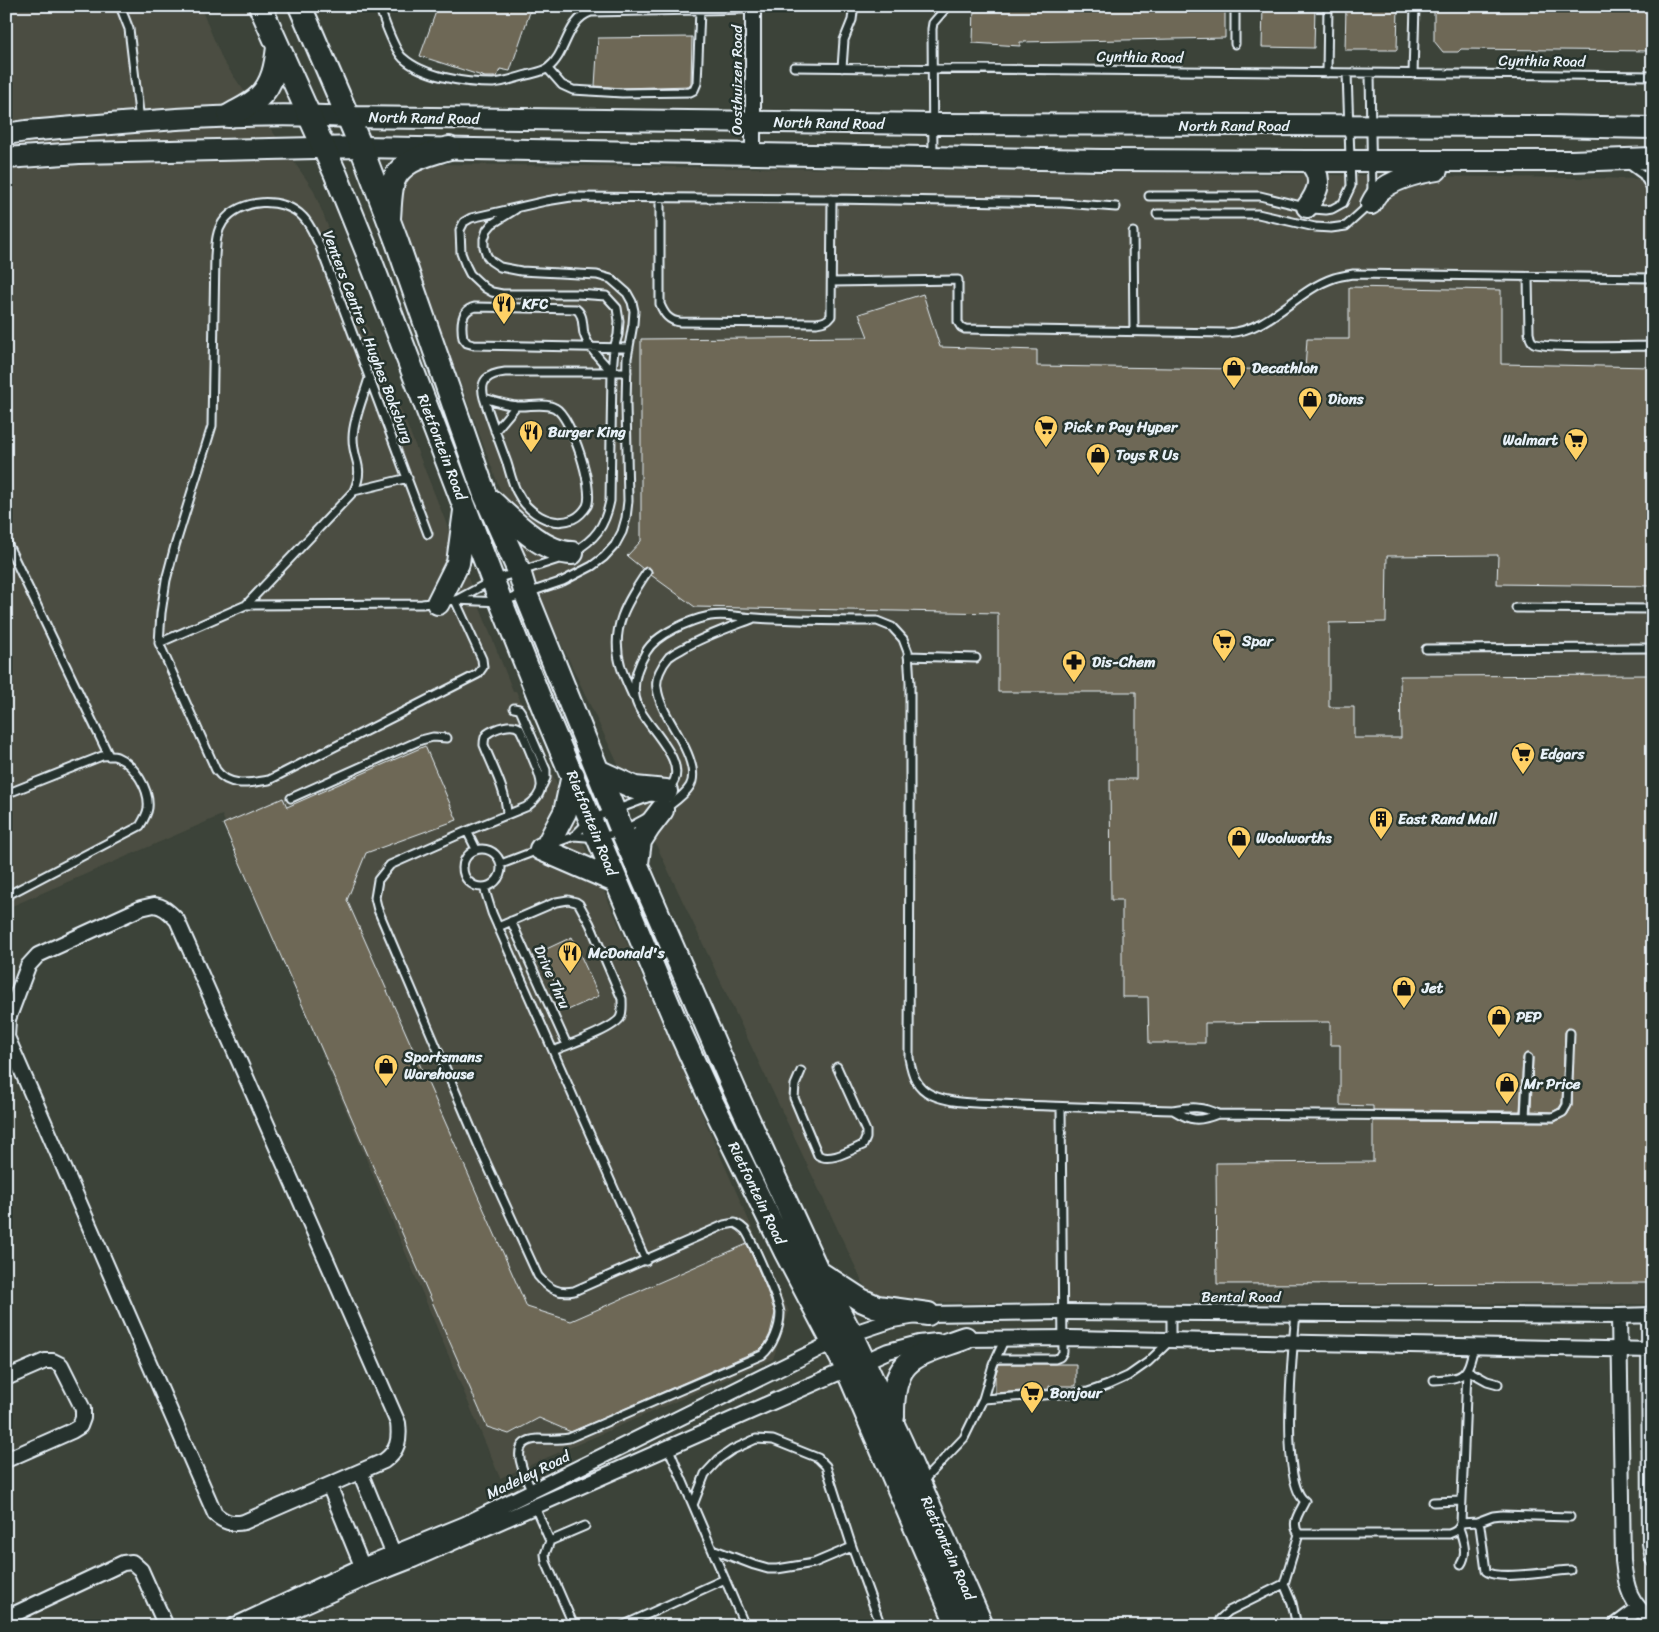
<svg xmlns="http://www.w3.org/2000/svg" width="1659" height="1632" viewBox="0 0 1659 1632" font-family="Sriracha,sans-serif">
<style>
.built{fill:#4b4e42}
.building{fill:#6e6856;stroke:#e8f1f8}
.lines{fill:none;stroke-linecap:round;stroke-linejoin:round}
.service-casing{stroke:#e8f1f8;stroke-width:11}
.minor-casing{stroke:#e8f1f8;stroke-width:18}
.secondary-casing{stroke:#e8f1f8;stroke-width:24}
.primary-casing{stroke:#e8f1f8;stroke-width:26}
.service{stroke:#26332d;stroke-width:7}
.minor{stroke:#26332d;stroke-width:14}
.secondary{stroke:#26332d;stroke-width:20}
.primary{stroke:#26332d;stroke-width:22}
.labels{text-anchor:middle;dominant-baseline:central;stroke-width:5;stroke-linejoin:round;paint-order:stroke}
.street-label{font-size:15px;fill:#e8f1f8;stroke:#26332d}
.poi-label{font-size:15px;font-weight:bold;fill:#e8f1f8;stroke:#26332d;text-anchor:start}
</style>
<rect width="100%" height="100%" fill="#3c4339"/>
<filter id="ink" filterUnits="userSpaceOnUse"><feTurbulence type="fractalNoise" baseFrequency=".02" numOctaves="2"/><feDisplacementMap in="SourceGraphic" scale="10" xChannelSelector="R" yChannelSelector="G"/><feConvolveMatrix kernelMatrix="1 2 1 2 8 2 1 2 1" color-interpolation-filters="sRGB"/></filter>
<g filter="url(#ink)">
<path class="built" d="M6 6H200L223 61 313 189 513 691H516L789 1312 773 1359 500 1478 222 815 12 906 6 920Z
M429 164 1653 179V1304L872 1302 542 603 396 209 403 176Z"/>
<path class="building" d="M438 6H532L510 71 500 69 497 77H485L420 56Z
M974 6H1225V38L1020 42V46L973 43Z
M1263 6H1315L1314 48 1262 47Z
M1346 6H1398L1397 50H1345Z
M1434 6H1491V10H1590V6H1653V51L1461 49 1458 52H1443L1434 41Z
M692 37 691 83 690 86 622 88 595 86 598 38Z
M1349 287 1501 290V364L1653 367V586L1497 584 1498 555 1387 556 1386 622 1329 623V707H1354V738H1401L1400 676 1652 675 1653 1283 1217 1284 1216 1163 1373 1162V1121L1555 1122 1567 1115 1572 1106 1574 1030 1568 1028 1565 1032 1562 1103 1559 1108 1552 1112 1531 1111 1533 1058 1532 1055 1529 1053 1525 1054 1523 1058 1520 1111 1373 1110V1106L1340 1105V1045H1330V1022L1205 1023V1043H1149L1148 997H1122V900H1111L1110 779H1136V692H998V613L695 607 651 575 652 572 650 568 647 567 643 569 627 556 641 541V339L868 337 859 314 923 294 940 347 1037 350V366L1305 370 1307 339H1349Z
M425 746 457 820 366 853 347 900 527 1307 571 1321 747 1244 766 1287 775 1313 770 1334 765 1344 759 1350 571 1432 539 1418 509 1434 487 1427 223 824 283 798 287 807Z
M572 937 599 996 568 1010 540 952Z
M999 1364H1076V1386H1049V1389L995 1393V1376Z"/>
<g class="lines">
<g class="service-casing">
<path id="service" d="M120 6 129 29 140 121
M380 6C382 17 395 51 403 58 424 77 466 83 493 83 504 82 516 78 527 75 533 73 543 72 548 68 567 54 566 20 591 12L753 9
M1235 44V6
M794 67 1653 76
M842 68 844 40 852 20 853 12
M548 69 562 85 573 90 622 93 690 92 694 90 697 83 700 10
M1327 73 1328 6
M1370 74 1372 193
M1413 74 1415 6
M933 157 932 29 933 23 946 8
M1628 164 1643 175 1653 191
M1149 196H1260L1313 209 1326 210 1332 209 1343 203 1351 186 1347 73
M660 197V304C664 314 669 321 680 322L816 323C822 322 827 322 831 316L832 199
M1157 214H1258L1315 227 1331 228 1346 226 1369 205
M1133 232 1134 331
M1528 277 1529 333C1530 337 1530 341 1534 343 1543 349 1635 346 1653 346
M832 282 958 280V322L961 327 965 329 1228 333C1271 330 1295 291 1334 278 1340 276 1347 275 1353 274L1653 278
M612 372C602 361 589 349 584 334 582 324 584 315 576 309L475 307C460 310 461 326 463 338L467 343 474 345 629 348
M484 398C494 401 506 405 517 406 529 407 544 402 555 408 571 416 595 489 587 506 584 511 578 517 573 519 550 528 527 512 517 492 512 483 510 472 507 463 499 441 491 420 484 398 479 380 488 374 505 372H627
M495 431 516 406
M354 491 408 478
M6 541 109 756
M573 552C595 540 605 526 610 501L612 372 614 348 618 335 619 321 617 308 606 296 577 294H502L492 292 485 288 470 274 466 266 461 253 460 230 464 222 471 218 546 201 571 197 832 199 1063 203 1116 207
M455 600 482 659 483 667 478 674 269 780C250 783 229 788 216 770L159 643 246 605 422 604 455 600 501 602 563 581 592 566 604 557 615 545 622 532 626 518 628 501 626 404 627 358 633 324 634 311 632 302 627 293 611 279 597 275 521 271 500 267 491 261 487 256 484 247V239L487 230 492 224 516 209
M456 600 493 580 562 558
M246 605 354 491C365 465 353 462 353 438 353 420 364 396 369 378
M1516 608 1653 609
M159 643 161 613 166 580 175 546 212 426 215 256C216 244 216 232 223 222 240 198 283 196 303 217 310 224 314 235 319 244L428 534
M1426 649 1653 648
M908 656 976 658
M633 696C629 687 624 677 621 667 609 629 627 602 647 572
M514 708 519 709 521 712 546 770V778L542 786
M669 788C693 765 647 728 638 706 630 688 636 669 646 652 656 634 690 620 710 616 726 613 741 618 756 618 796 621 837 621 877 621L892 627 903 639 908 652 910 683V802L909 1058C912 1074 916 1088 932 1095 952 1104 978 1103 1000 1104 1058 1107 1115 1108 1173 1110 1190 1107 1203 1106 1218 1114
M6 794 102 756C107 756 113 755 117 757 135 765 150 790 148 808 147 815 143 821 140 826L6 896
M291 798 421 740 433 737 447 738
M665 809C674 802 684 796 690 786 693 781 693 774 692 768 686 739 660 714 657 688 655 678 662 665 669 657 673 654 678 651 682 649 704 636 728 628 752 619
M507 814C506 790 493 768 484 745 484 741 484 737 487 734 495 728 513 722 520 729 525 739 529 749 533 759 542 780 548 792 526 807L467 831 390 865 378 880 375 898 378 910 480 1149 538 1276C549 1289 558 1294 574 1291L724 1225 735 1223C739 1225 742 1227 745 1230 751 1238 780 1304 780 1313 780 1327 773 1346 762 1355L569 1438C559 1440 549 1439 538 1439 505 1441 525 1474 532 1492
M467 831 476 849
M574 836 598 838 622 831 646 818
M555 843 574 836 591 819 650 797
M463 868a19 19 0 1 1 38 0a19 19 0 1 1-38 0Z
M501 864 538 850
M484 887 492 913 646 1261
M511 921 567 1045
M498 927 556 902 568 900 576 902 579 904 590 924 622 999C622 1005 623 1012 620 1018 612 1030 567 1045 553 1051
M801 1071 795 1085 794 1098 818 1155C830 1163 851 1150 863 1145L866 1138V1131L837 1067
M1173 1110C1191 1121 1198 1122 1218 1114L1553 1117 1563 1112 1567 1105 1570 1033
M1525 1117 1528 1058
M1296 1313C1293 1344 1279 1484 1305 1501 1300 1512 1290 1523 1299 1534H1449C1455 1532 1459 1530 1461 1523L1467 1370 1487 1381 1498 1384
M996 1359H1055L1060 1357 1063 1352 1061 1107
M1434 1380C1465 1378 1467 1377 1474 1346
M983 1399 1088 1392 1108 1385 1128 1376 1148 1362 1171 1340V1312
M668 1447 745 1626
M922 1482 964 1438 983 1399 993 1365 1005 1338
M1433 1502 1461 1501
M534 1505 550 1541
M693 1505 705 1474 719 1459 732 1450 756 1439 773 1440 818 1458 826 1466 852 1547 881 1626
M1477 1522 1480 1526 1486 1571C1497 1581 1553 1571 1570 1570
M1461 1523 1477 1522 1493 1516 1502 1515 1570 1517
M1459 1528C1463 1539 1468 1554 1461 1564
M712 1549 754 1565 768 1569H777L814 1563 852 1547
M1284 1584 1292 1603 1297 1626
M574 1626 546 1562 545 1554 550 1541 585 1526
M622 1626 725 1579
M1220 1626V1619L1229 1611 1284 1584 1299 1534"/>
</g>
<g class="minor-casing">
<path id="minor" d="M753 6V153
M154 905C164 906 170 913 177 920L398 1423C400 1440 398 1451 384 1461L244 1522C232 1525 224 1522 215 1514L7 1037 8 1019 28 966 38 955 141 908Z
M1649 1314 1650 1543 1653 1559
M1619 1316 1623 1561C1626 1588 1630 1604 1653 1620
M959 1339 1070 1338 1653 1350
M6 1378 45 1361H53L61 1365 83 1409V1418L80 1426 72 1431 6 1460
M360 1472 396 1560
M329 1485 365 1573
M6 1618 123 1563 132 1562 141 1570 166 1626
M233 1626 362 1566 465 1524 833 1342 851 1334 893 1320 928 1314 1063 1312 1619 1316 1653 1315
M258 1626 367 1578 413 1560 888 1351 919 1343 937 1341
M1615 1626 1639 1608"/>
</g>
<g class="secondary-casing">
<path id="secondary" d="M6 134 26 131C133 122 240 111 348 117L934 124 1548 126 1653 128
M6 158 79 153 361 147 1102 160 1308 161H1571L1653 158
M1371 204C1373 200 1376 194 1380 191 1395 178 1418 173 1437 170
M1307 207C1319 191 1324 177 1308 161"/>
</g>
<g class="primary-casing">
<path id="primary" d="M260 6 336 175 368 254 501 602 545 712 681 1034 712 1102 786 1253 847 1369 958 1626
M300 6 361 147 397 242 485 495 519 571 526 594 622 831 735 1091 818 1272 851 1334 902 1444 982 1626
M229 116C239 110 251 105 259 97 273 84 276 65 278 47
M389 218C390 206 390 193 393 182 401 159 429 155 449 148
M491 501C511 519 543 553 572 553
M438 603 458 563 465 511
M598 771 635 788 666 791
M547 846 565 812 573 775
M541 849 615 881
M637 863 640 841 649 827 662 810
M821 1274 861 1300 877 1307 928 1314
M893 1417C892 1356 915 1356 965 1338"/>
</g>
<use href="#service" class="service"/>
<use href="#minor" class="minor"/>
<use href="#secondary" class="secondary"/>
<use href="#primary" class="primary"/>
</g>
</g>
<defs>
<g id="restaurant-pin" transform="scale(1.25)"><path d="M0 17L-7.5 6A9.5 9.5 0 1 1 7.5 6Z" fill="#ffd166" stroke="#26332d"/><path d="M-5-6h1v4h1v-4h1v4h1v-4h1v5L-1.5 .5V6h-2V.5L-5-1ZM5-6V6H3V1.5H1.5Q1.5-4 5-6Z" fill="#111"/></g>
<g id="shop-pin" transform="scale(1.25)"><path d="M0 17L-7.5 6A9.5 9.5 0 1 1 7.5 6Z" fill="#ffd166" stroke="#26332d"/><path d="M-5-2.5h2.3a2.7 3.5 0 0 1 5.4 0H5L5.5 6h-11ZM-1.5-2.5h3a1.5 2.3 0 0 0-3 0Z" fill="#111"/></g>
<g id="supermarket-pin" transform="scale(1.25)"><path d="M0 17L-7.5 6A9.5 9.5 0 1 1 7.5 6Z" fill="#ffd166" stroke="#26332d"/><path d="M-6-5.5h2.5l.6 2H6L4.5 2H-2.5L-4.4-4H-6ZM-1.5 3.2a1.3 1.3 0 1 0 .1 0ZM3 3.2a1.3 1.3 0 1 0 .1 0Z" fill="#111"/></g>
<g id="pharmacy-pin" transform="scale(1.25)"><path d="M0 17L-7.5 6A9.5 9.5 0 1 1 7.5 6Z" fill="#ffd166" stroke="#26332d"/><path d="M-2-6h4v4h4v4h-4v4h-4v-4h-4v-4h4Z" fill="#111"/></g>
<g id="building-pin" transform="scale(1.25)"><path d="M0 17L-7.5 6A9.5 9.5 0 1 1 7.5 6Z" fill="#ffd166" stroke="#26332d"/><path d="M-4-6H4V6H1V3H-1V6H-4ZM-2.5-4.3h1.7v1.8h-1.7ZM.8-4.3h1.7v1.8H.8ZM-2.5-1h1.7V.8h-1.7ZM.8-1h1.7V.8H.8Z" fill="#111"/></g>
</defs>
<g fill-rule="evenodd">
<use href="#restaurant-pin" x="504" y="304"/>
<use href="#shop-pin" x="1234" y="368"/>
<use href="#shop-pin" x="1310" y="399"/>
<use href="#supermarket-pin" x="1046" y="427"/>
<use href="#restaurant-pin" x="531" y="432"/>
<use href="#supermarket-pin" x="1576" y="440"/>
<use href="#shop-pin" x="1098" y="455"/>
<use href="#supermarket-pin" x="1224" y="641"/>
<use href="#pharmacy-pin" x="1074" y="662"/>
<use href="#supermarket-pin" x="1523" y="754"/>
<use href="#building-pin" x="1381" y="819"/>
<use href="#shop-pin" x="1239" y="838"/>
<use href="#restaurant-pin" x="570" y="953"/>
<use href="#shop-pin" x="1404" y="988"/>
<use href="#shop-pin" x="1499" y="1017"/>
<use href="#shop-pin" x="386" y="1066"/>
<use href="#shop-pin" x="1507" y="1084"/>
<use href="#supermarket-pin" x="1032" y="1393"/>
</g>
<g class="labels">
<g class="street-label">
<text transform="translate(1140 57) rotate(1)">Cynthia Road</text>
<text transform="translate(1542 61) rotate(1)">Cynthia Road</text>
<text transform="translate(737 80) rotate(-90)">Oosthuizen Road</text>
<text transform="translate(424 118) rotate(1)">North Rand Road</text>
<text transform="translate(829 123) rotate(1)">North Rand Road</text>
<text x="1234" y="126">North Rand Road</text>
<text transform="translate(368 337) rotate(69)">Venters Centre - Hughes Boksburg</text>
<text transform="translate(442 447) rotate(69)">Rietfontein Road</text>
<text transform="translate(592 823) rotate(68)">Rietfontein Road</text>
<text transform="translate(552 977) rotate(66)">Drive Thru</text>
<text transform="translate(757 1193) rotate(64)">Rietfontein Road</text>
<text x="1241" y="1297">Bental Road</text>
<text transform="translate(528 1475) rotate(-26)">Madeley Road</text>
<text transform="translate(948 1548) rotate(66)">Rietfontein Road</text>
</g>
<g class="poi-label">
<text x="522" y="304">KFC</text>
<text x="1252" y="368">Decathlon</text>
<text x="1328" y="399">Dions</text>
<text x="1064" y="427">Pick n Pay Hyper</text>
<text x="548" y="432">Burger King</text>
<text x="1558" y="440" text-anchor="end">Walmart</text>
<text x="1116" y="455">Toys R Us</text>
<text x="1242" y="641">Spar</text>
<text x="1092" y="662">Dis-Chem</text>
<text x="1540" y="754">Edgars</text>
<text x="1398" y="819">East Rand Mall</text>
<text x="1256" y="838">Woolworths</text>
<text x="588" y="953">McDonald's</text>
<text x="1422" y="988">Jet</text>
<text x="1516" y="1017">PEP</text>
<text x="404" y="1057">Sportsmans<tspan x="404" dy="17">Warehouse</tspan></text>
<text x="1524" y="1084">Mr Price</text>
<text x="1050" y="1393">Bonjour</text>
</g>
</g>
<rect width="1659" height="1632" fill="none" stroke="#26332d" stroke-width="25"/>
<rect x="12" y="12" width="1634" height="1607" fill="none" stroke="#e8f1f8" stroke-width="2" filter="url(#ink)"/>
</svg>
